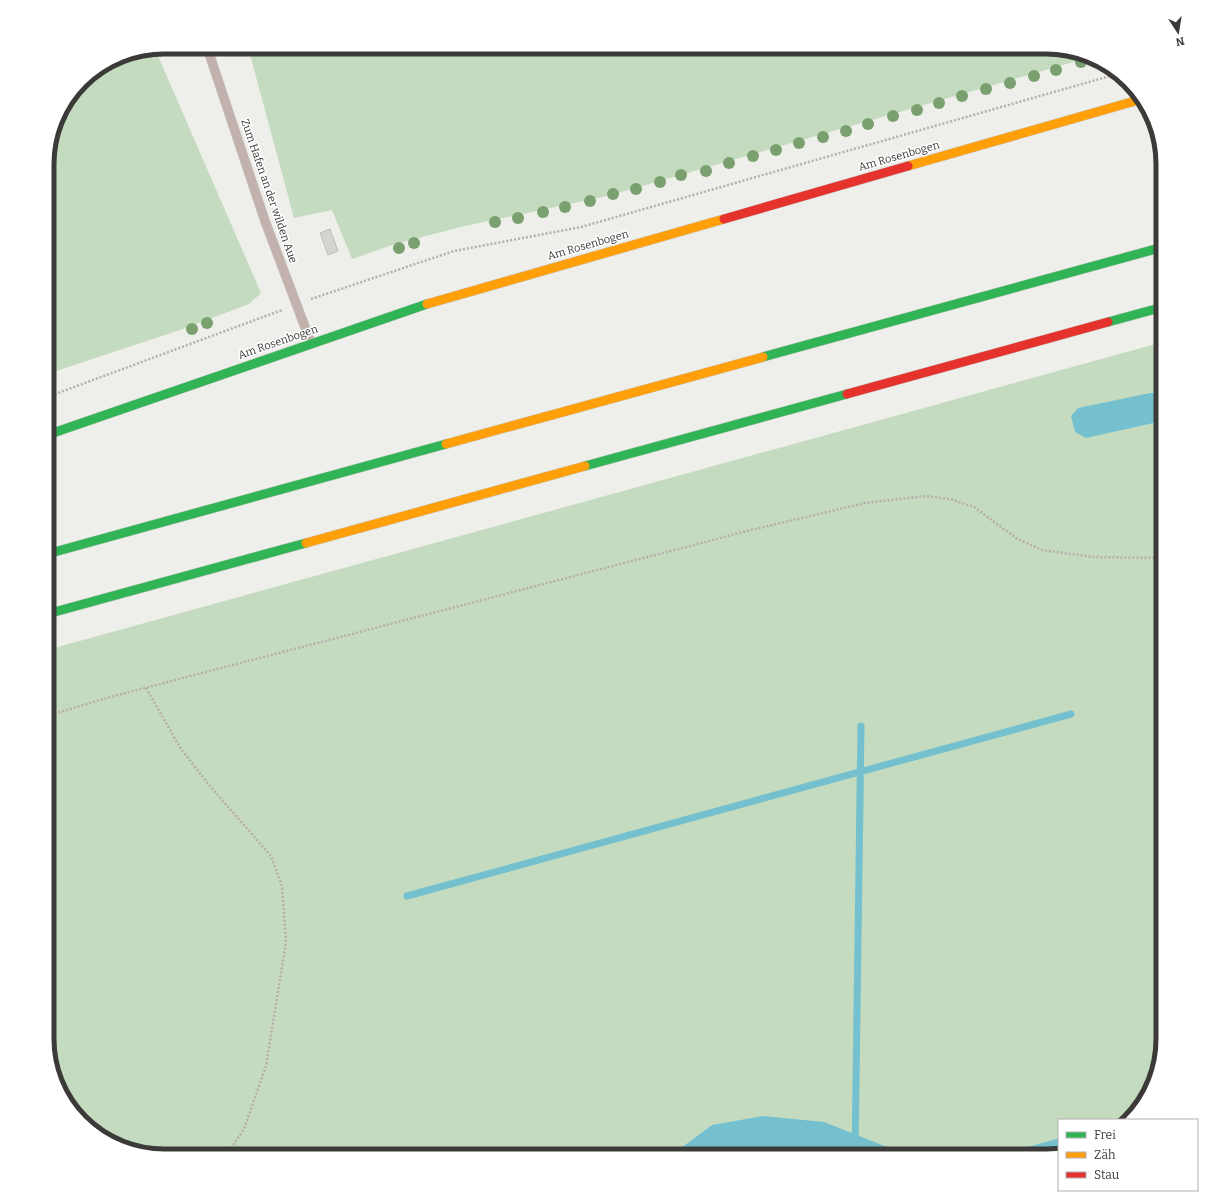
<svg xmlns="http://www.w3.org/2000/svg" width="1210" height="1203" viewBox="0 0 1210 1203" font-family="Bitter,serif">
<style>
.green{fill:#c4dbbf}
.water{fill:#74c0cf}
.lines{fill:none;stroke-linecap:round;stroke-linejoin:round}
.stream{stroke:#74c0cf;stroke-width:7}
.building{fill:#d4d4d1;stroke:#bebebb}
.lane-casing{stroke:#c9c9c7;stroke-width:10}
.fast-casing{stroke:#c9c9c7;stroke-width:10}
.slow-casing{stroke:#c9c9c7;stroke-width:10}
.jam-casing{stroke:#c9c9c7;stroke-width:10}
.path{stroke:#b8adab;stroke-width:2.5;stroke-dasharray:2 2;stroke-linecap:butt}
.lane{stroke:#c3b1ae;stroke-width:9}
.fast{stroke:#30b455;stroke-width:9}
.slow{stroke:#ff9f0a;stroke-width:9}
.jam{stroke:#e5322d;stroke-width:9}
.tree{fill:#7aa070}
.labels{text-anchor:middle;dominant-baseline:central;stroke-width:3;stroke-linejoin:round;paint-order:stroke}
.street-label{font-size:11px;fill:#3b3a38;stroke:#fff}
.rim{fill:none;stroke:#3b3a38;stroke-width:5}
</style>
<rect width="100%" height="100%" fill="#eeeeea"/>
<path class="green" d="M248 47H1054L1091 57 607 196 465 226 395 244 352 259 332 210 294 218Z
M155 49 261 293 249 304 183 329 47 374V156L59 112 87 76 119 56Z
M1163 342V407L1160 393 1158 422 1163 413V1039L1154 1084 1128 1120H1059V1154L1047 1156H904L892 1149 712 1125 670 1156H164L119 1147 76 1116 56 1084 47 1040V650Z"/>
<path class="water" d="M1150 393H1160L1163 413 1158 422 1086 438 1075 432 1071 416 1078 408Z
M763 1116 824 1122 892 1149 904 1156H670L712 1125Z"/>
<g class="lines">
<path class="stream" d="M407 896 1071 714
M855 1156 861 726
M1008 1156 1059 1142"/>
</g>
<path class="building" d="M330 229 338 251 328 255 320 233Z"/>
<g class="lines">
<g class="lane-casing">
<path id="lane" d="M207 47 265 221 311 343"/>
</g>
<g class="fast-casing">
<path id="fast" d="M1108 322 1163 307
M763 357 1163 247
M47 435 427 304
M585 466 847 394
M47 554 446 444
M47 614 306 543"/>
</g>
<g class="slow-casing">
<path id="slow" d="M908 166 1142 99
M427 304 724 219
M446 444 763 357
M306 543 585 466"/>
</g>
<g class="jam-casing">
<path id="jam" d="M724 219 908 166
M847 394 1108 322"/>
</g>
<path class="path" d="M311 299 454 251 581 227 1117 74
M47 397 282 310
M146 688 181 749 210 786 271 856 282 886 286 942 266 1066 244 1129 226 1156
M47 716 110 697 751 530 865 503 926 496 950 499 974 507 1016 538 1042 550 1093 557 1163 558"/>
<use href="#lane" class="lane"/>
<use href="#fast" class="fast"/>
<use href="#slow" class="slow"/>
<use href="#jam" class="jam"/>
</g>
<g class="tree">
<circle cx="1081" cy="62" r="6"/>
<circle cx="1056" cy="70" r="6"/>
<circle cx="1034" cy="76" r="6"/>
<circle cx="1010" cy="83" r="6"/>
<circle cx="986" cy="89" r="6"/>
<circle cx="962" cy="96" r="6"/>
<circle cx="939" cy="103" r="6"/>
<circle cx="917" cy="110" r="6"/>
<circle cx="893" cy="116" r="6"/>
<circle cx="868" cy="124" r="6"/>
<circle cx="846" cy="131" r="6"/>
<circle cx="823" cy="137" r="6"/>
<circle cx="799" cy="143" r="6"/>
<circle cx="776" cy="150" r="6"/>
<circle cx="753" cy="156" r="6"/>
<circle cx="729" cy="163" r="6"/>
<circle cx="706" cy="171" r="6"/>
<circle cx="681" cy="175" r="6"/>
<circle cx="660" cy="182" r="6"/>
<circle cx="636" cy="189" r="6"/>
<circle cx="613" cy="194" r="6"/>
<circle cx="590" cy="201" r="6"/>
<circle cx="565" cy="207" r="6"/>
<circle cx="543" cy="212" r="6"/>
<circle cx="518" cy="218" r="6"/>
<circle cx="495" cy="222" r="6"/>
<circle cx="414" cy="243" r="6"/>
<circle cx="399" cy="248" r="6"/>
<circle cx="207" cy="323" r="6"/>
<circle cx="192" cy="329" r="6"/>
</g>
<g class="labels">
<g class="street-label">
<text transform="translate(899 156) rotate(-16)">Am Rosenbogen</text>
<text transform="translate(269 191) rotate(71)">Zum Hafen an der wilden Aue</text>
<text transform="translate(588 245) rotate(-16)">Am Rosenbogen</text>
<text transform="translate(278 342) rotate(-19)">Am Rosenbogen</text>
</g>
</g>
<path d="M0 0H1210V1203H0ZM164 54H1046A110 110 0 0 1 1156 164V1039A110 110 0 0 1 1046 1149H164A110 110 0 0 1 54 1039V164A110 110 0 0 1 164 54Z" fill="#fff" fill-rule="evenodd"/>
<path class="rim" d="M164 54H1046A110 110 0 0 1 1156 164V1039A110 110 0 0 1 1046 1149H164A110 110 0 0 1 54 1039V164A110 110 0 0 1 164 54Z"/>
<rect x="1058" y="1119" width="140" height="72" fill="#ffffff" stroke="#b1b0af"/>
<rect x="1066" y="1132" width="20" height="6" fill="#30b455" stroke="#b1b0af"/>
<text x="1094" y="1139" font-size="12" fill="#3b3a38">Frei</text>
<rect x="1066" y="1152" width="20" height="6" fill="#ff9f0a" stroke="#b1b0af"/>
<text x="1094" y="1159" font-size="12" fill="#3b3a38">Zäh</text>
<rect x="1066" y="1172" width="20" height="6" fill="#e5322d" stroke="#b1b0af"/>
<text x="1094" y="1179" font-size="12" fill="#3b3a38">Stau</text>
<g transform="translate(1178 32) rotate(168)" stroke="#ffffff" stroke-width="3" paint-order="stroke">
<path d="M0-3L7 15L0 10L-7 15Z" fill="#3b3a38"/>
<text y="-6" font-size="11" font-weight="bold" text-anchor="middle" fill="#3b3a38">N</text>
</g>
</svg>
